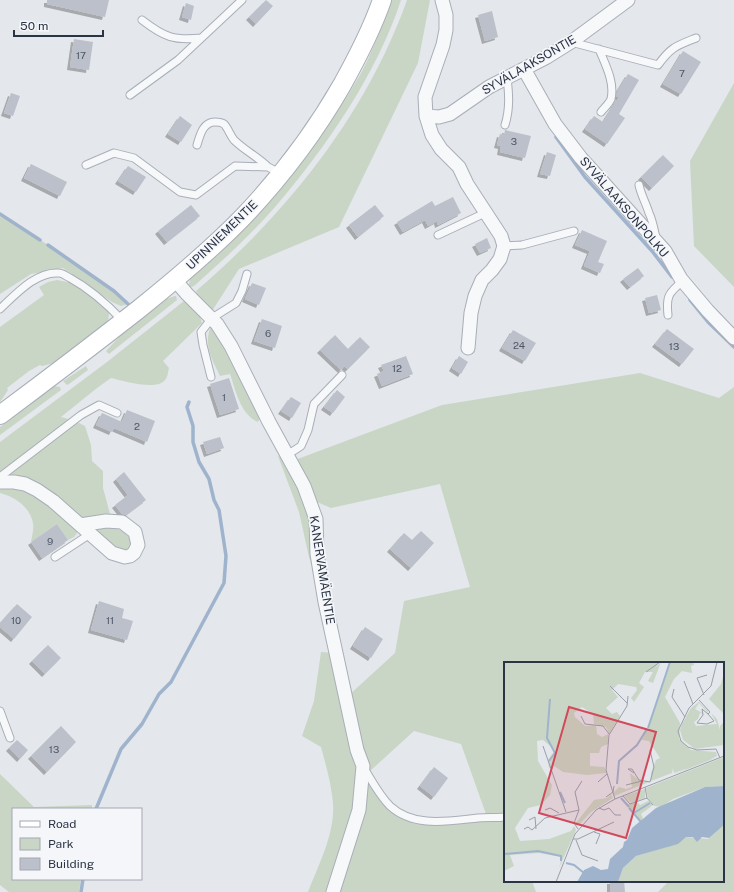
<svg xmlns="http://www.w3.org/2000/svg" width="734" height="892" viewBox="0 0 734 892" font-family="'Public Sans',sans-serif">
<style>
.green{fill:#c9d6c5}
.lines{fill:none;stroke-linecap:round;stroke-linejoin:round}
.stream{stroke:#9fb4cc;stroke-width:3.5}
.building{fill:#bbc0ca;filter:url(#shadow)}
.service-casing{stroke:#a9aeb7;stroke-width:9}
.minor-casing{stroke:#a9aeb7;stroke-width:15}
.secondary-casing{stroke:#a9aeb7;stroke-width:20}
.service{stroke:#f7f8fa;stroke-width:7}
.minor{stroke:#f7f8fa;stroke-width:13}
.secondary{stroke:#fff;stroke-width:18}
.labels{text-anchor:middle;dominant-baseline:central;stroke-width:3.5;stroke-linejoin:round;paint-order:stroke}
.number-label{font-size:10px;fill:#4f5766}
.street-label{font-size:12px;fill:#2b3445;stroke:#f4f6f9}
.inset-river{fill:none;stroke:#9fb4cc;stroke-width:2}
.inset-road{fill:none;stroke:#9a9fa9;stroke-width:1}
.view{fill:#d1495b;fill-opacity:0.15;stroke:#d1495b;stroke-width:2}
.inset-edge{fill:none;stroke:#2b3445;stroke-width:2}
</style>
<defs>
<filter id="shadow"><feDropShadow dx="-3" dy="3" stdDeviation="0" flood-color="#0004"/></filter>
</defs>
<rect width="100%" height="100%" fill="#e4e7ec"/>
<path class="green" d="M392 0H401C377 74 325 149 275 207 250 236 222 261 194 286L191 287 189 285 190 279C200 269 212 261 222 251 275 198 322 140 360 75 373 51 382 25 392 0Z
M407 0H430L418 63 339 227 239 269 212 311 199 299 196 291C274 224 340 146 385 53 393 35 401 18 407 0Z
M734 83V287L694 246 690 161Z
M0 214 48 245 114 291 128 304 121 306 112 302 63 268 31 274 0 294Z
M57 280 72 283 84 290 106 308 109 313 108 322 54 363 42 366 40 365 29 371 7 388 8 390 0 402V327L44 295 39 287 48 282Z
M175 296H176L177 300 109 354 106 351 122 334 166 299Z
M184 301H188L198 310 202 323 163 361 169 368C168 371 168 377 165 380 157 391 123 381 111 378L97 388 61 417 75 421 85 426 91 445 92 461 103 471V488L110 514 95 518 83 519 0 479V442L107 362Z
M210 328 215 330 227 349 260 418 258 422C240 414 236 391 230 374L220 376C212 359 204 347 210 328Z
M86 366 88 370 69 384 67 385 63 381Z
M640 373 719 398 734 387V892H658L669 881H723V663H505V814H486L461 744 414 731 370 771 360 747 348 696 395 653 404 601 470 587 440 484 331 508 317 502 308 487 295 460 442 405Z
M54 386 60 387 61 390 0 435V427Z
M278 456 288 461 312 513 322 595 309 557 299 512Z
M0 487 22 488 38 495 77 529V533L74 537 68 540 57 524 31 542C32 536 34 529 33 523 30 507 15 497 0 493Z
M97 526C114 527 121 527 132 541L131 546 125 551C111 548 103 539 93 529Z
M321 652 333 653 359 764 357 809 330 892H308C320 861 338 828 332 795 330 779 325 762 321 747L302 736 314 701Z
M0 774 34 807 92 805V809H13V879H81L79 892H9L0 885Z
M366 775 407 820 424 825 505 819V881H532L536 892H337Z"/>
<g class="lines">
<path class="stream" d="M556 137 585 177 652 251 672 277
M0 214 40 240
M48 245 114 291 128 304
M690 300 708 322 734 347
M96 809 121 749 142 724 159 694 171 682 224 583 226 556 219 510 214 500 209 479 199 462 193 442V426L187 407 189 402
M81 892 83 879"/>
</g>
<path class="building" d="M47 0H109L105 17 47 4Z
M266 0 273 6 256 24 249 17Z
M186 3 194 6 191 20 182 17Z
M492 11 498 37 485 41 478 15Z
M74 39 93 42 89 70 70 67Z
M683 51 701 62 681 94 663 84Z
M628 74 639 80 619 114 625 118 607 144 585 129 594 116 603 122 619 97 616 96 617 92Z
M11 93 20 96 13 116 4 113Z
M180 116 192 125 181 142 168 134Z
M505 130 531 136 525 158 500 152 501 146 497 145 500 134 504 135Z
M547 152 556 155 550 176 540 174Z
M663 155 674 166 652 188 641 177Z
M31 164 67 182 60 196 24 178Z
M128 166 146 177 136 192 118 181Z
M453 197 461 213 438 225 437 221 428 226 425 220 403 232 397 222 432 201 435 206Z
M191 205 200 216 167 242 158 231Z
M375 205 384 216 358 237 349 225Z
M582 230 607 241 598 262 604 264 600 273 584 266 590 251 575 245Z
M487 238 491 248 480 253 475 244Z
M638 268 644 276 630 287 623 279Z
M252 283 266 288 259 305 245 299Z
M657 295 661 310 649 313 645 298Z
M262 319 282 326 275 348 254 341Z
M667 329 694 349 682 364 655 344Z
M513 330 536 343 525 361 502 348Z
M335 335 348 349 360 337 370 347 348 369 344 366 341 370 320 350Z
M406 356 413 374 382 386 377 374 384 371 381 365Z
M459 356 468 362 461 374 452 368Z
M229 378 239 409 220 415 210 384Z
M337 390 345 397 333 413 324 407Z
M291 397 301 403 292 418 281 411Z
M127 410 155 421 147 442 114 428 112 432 96 425 102 413 122 422Z
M220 437 224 448 207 454 203 442Z
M124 472 146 500 126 515 122 514 115 505 128 495 116 479Z
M57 524 68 540 42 558 31 542Z
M421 531 434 543 411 568 390 549 404 533 412 540Z
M99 601 124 609 122 618 133 621 127 640 91 630Z
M17 604 32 617 14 639 0 627V623Z
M365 627 383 639 371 658 353 646Z
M48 645 61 658 45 674 32 661Z
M61 726 76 742 47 772 31 756Z
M17 740 28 750 20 759 9 748Z
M434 767 448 778 434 797 420 786Z
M610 881H624L625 892H610Z"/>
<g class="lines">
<g class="service-casing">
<path id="service" d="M142 20C164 37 174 41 201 38
M571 42 658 65C671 47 676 46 696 38
M599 49C605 64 615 82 611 99 609 104 604 108 601 112
M130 95 178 60 242 0
M505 125C510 109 509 94 507 78
M197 145C200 135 203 122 215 122 217 122 221 122 224 124 228 128 230 135 234 140 244 150 258 157 268 167
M86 165 114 153 134 158 180 192 196 195 235 166 268 167 280 173
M639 185C641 195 646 203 649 213 653 221 654 230 656 238
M438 235 485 213
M504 246 522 245 574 231
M0 309C15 295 36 271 59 273 63 273 67 277 70 278 90 289 107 304 123 321
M668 315C666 297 668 293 683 281
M211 377 203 345 201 332 212 318 236 303 242 291 247 274
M287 455 301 446 308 430 314 404 342 375
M0 477 81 415 99 405 117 413
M55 557 90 534
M0 711 10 738
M364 768C372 781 379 795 390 806 414 828 448 821 478 818 487 817 496 818 505 817"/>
</g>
<g class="minor-casing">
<path id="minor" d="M442 0 446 15V30L443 45 425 97 426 116 432 135 441 149 459 167 467 184 501 236 504 246 500 259 492 270 482 280 475 296 471 313 468 348
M524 69 555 124 581 158 665 251 681 279 708 311 734 338
M426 116 439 117 450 114 489 87 547 57 571 42 628 0
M175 280 187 294 217 324 231 346 269 422 304 486 316 519 317 554 325 602 357 750 363 766 359 810 333 892
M0 482H14L25 484 37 490 53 501 112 553 125 557 130 556 134 553 138 545 135 532 122 522 106 521 80 525"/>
</g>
<g class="secondary-casing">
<path id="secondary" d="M0 415C47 380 93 345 139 309 175 280 211 250 243 217 281 177 315 132 342 85 357 58 372 29 382 0"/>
</g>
<use href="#service" class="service"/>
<use href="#minor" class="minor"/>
<use href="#secondary" class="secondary"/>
</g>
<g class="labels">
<g class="number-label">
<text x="81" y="55">17</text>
<text x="682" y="73">7</text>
<text x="514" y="141">3</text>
<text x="268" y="333">6</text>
<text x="519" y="345">24</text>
<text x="674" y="346">13</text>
<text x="397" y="368">12</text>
<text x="224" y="397">1</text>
<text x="137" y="426">2</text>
<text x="50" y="541">9</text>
<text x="16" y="620">10</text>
<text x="110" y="620">11</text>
<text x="54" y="749">13</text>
</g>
<g class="street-label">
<text transform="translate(529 65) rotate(-30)">SYVÄLAAKSONTIE</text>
<text transform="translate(624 207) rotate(49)">SYVÄLAAKSONPOLKU</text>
<text transform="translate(222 235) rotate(-44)">UPINNIEMENTIE</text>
<text transform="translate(322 570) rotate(81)">KANERVAMÄENTIE</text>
</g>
</g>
<g transform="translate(504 662)">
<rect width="220" height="220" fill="#e4e7ec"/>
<path d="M0 0H155L152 5 157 0 149 21 144 19 149 10H141L135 21 140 25 130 40 127 36 133 28 132 25 114 22 108 28 114 35 102 46 108 52 113 50 116 54 105 72 102 65 90 62 89 52 78 45 70 51 71 55 81 64 92 63 93 72 98 75 104 72V82L97 85 95 91H86V104L100 105 103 111 83 113 59 110 50 104 45 106 44 98 51 88 39 78 33 79 34 99 48 123 46 133 37 143 24 146 11 166 16 179 45 177 67 169 70 164 72 168 55 206 58 195 35 191 6 193 10 204 0 209ZM167 0H189L190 3 187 4 188 11 178 9 170 17 161 35 176 61 175 77 187 88 212 90 213 94 205 98 214 95 171 112 184 106 170 111 169 106 168 111 147 119V111L152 98 156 96 145 79 138 78 143 67 147 68 144 66ZM220 11V52L205 37 217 22ZM195 40 204 49V51L195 41 191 47 202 53 196 51 194 57 190 60 192 64 213 62 207 51 213 57 216 68V64L220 60V83L191 87 179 78 176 68 178 62 187 46ZM220 95V124L201 125 169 137 157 145 150 144 144 136 142 126ZM126 111 135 118 145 120 110 134 109 131 115 125 122 127 128 125ZM141 127V136L127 141 120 134ZM107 132 109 136 87 150 74 164 77 159 73 164 71 162 90 138 103 136ZM117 136 124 142 134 141 136 143 144 139 149 143 137 152 139 156 137 160ZM220 163V220H114L119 206 132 194 162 185 182 175 204 177Z" fill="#c9d6c5"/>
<path d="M220 124V163L205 176 198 175 193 180 189 175H182L174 182 132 194 119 206 114 220H73L80 208 89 204 97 208 104 207 106 197 119 185 120 180 123 178 128 166 152 146 201 125Z" fill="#9fb4cc"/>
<path class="inset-river" d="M144 66 166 0M45 99 51 91 43 76 46 37M113 122 115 99 133 83 143 67M56 130 61 141M117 136 125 145M125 146 137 160M130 151 146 141M0 192 34 189 57 194V199M62 201 70 203 80 211"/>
<path class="inset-road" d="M213 0 207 24 185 46 174 69 177 79 184 85 193 88 212 87 216 96M142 10 156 0M180 19 189 42M106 24 123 41M170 27 168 35 181 55M200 33 193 16 203 13M195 38 206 50 204 52 210 59 203 62 193 61 199 53 198 47 204 52M77 54 81 62 99 64 105 72M39 84 62 150M146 88 150 105 146 120M130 111 124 107H128L135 118 146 120M94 120 103 112M122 123 138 119M141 125 143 136 149 143M119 134 126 142 143 136M102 135 109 130 110 124M111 137 102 108 105 73 123 44 124 34M95 146 100 148 105 146 111 153H117M41 148 46 146 55 151M25 158 31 155 32 167M20 167 24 165 28 168 41 156 75 148M74 167 70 161 75 148 71 130 78 119M90 170 96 172 92 182M69 177H74L110 160M72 178 78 193 94 199M52 220 71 172 92 148 111 137 220 94"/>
<path class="view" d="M65 45 152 70 122 176 35 151Z"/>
<rect width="220" height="220" class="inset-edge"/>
</g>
<rect x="12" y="808" width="130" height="72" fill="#f4f6f9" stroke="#a4a8b1"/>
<rect x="20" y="821" width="20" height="6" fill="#ffffff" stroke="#a4a8b1"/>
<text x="48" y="828" font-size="12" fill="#2b3445">Road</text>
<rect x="20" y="838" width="20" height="12" fill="#c9d6c5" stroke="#a4a8b1"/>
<text x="48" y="848" font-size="12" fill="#2b3445">Park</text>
<rect x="20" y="858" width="20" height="12" fill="#bbc0ca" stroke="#a4a8b1"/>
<text x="48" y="868" font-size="12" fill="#2b3445">Building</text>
<path d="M14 30v6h89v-6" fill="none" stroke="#2b3445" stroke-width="2"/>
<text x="20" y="30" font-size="12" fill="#2b3445" stroke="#f4f6f9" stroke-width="3" paint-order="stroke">50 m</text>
</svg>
